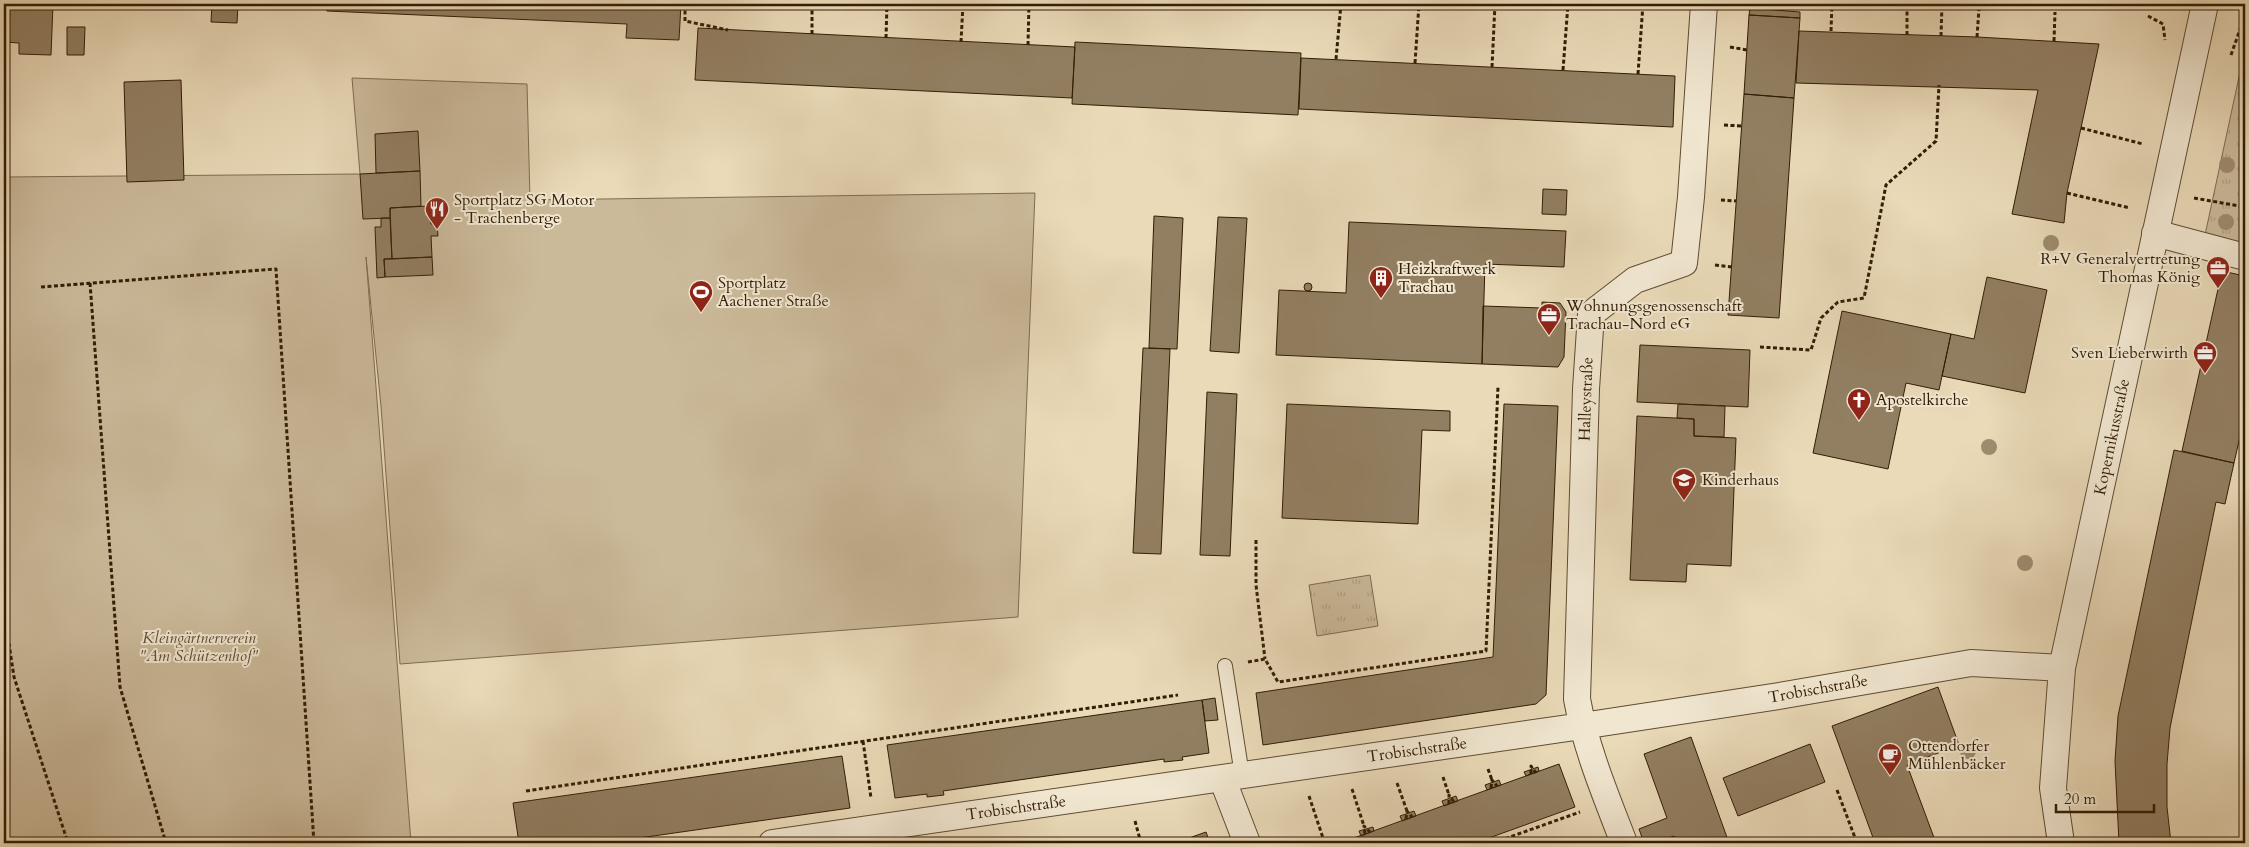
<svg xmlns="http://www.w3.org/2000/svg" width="2249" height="847" viewBox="0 0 2249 847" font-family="Cardo,serif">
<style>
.park{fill:url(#park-tufts);stroke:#7e6c50}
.garden{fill:#cbba9a;stroke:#7e6c50}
.building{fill:#927f62;stroke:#321d05}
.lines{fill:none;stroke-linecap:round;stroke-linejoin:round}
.lane-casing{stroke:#604c32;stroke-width:16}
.street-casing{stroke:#604c32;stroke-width:28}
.path{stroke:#321d05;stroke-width:3;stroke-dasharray:4 2.5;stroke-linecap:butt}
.lane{stroke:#f1e7d1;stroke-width:14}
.street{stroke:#f1e7d1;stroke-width:26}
.tree{fill:#9e8c6e}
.labels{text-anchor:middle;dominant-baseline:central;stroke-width:4;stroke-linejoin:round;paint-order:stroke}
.poi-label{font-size:16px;fill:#321d05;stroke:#f1e7d1;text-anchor:start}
.street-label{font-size:16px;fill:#321d05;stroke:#f1e7d1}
.park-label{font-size:16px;font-style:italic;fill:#604c32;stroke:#f1e7d1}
</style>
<defs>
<pattern id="park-tufts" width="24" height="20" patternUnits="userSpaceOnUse" patternTransform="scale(1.25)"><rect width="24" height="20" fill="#cbba9a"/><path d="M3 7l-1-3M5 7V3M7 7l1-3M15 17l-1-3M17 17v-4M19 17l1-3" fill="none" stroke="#af9f83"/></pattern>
</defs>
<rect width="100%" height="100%" fill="#eadab8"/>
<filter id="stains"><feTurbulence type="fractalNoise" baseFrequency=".004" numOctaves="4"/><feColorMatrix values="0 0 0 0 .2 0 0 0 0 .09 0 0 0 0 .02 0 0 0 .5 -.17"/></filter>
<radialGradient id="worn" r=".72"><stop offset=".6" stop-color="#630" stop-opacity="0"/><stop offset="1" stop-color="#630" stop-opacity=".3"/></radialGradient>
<path class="park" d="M2245 49V246L2205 235Z
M1370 575 1378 626 1317 636 1309 585Z"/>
<path class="garden" d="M352 78 527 84 530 200 1035 193 1018 617 400 664 381 406 366 257 411 843H4V177L360 174Z"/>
<path class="building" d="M4 4H53L51 55 19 54V43L4 42Z
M212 4H238L237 23 211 22Z
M327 4H681L679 40 626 38 627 24 327 11Z
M1750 8 1800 12V18L1749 15Z
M1749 15 1800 18 1794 98 1744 94Z
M67 27H85L84 55H67Z
M698 28 1075 47 1072 98 695 80Z
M1799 31 1977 37 2099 44 2067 193 2064 223 2012 214 2038 90 1796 83Z
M1075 42 1301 53 1298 115 1072 104Z
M1301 58 1675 76 1673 127 1299 109Z
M181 80 184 180 127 182 124 82Z
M1744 94 1794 98 1779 318 1728 315Z
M418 131 420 171 376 173 375 134Z
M420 171 421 206 390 208V218L363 219 360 174Z
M1543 189 1567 190 1566 215 1542 214Z
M430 206 431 224H437L438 236H431L432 257 392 259 390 208Z
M1154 216 1183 218 1177 349 1149 348Z
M1218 217 1247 218 1239 353 1210 351Z
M381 218H390L392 259H384L385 277 377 278 375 227H381Z
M1349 222 1566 231 1564 267 1485 264 1482 364 1276 355 1279 290 1346 293Z
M432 257 433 275 385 277 384 259Z
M2222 271 2245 276V414L2234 463 2182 451Z
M1987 277 2047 290 2025 393 1942 376 1951 334 1974 339Z
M1304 287a4 4 0 1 1 8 0a4 4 0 1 1-8 0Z
M1542 302 1560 303 1566 312 1564 357 1558 367 1482 364 1483 306 1542 308Z
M1842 311 1951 334 1939 390 1906 383 1888 469 1813 453Z
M1640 345 1750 350 1748 407 1637 402Z
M1143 348 1170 349 1161 554 1133 553Z
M1207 392 1237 394 1230 556 1200 555Z
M1287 404 1450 411V431L1422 430 1418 524 1282 518Z
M1504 404 1558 406 1546 695 1536 704 1263 745 1256 693 1493 657Z
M1678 404 1725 406 1724 437 1694 436V419L1677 418Z
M1637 416 1694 419V436L1736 438 1731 566 1687 564 1686 582 1630 580Z
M2174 450 2234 463 2225 504 2216 502 2170 728 2167 764V807L2171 843H2119L2115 761 2118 716Z
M1938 687 1959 745 1907 765 1936 843H1875L1832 726Z
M1215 698 1218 720 1205 721 1202 700Z
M1202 700 1209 753 1182 757 1183 760 1164 762V759L943 791 944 795 927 797V794L895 798 887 745Z
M1691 737 1729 843H1676L1674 836 1655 843H1644L1639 829 1667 818 1644 754Z
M1810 744 1825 782 1738 816 1723 778Z
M842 756 850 808 604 843H519L513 803Z
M1559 764 1575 807 1475 843H1340Z
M1538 767 1539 771 1526 776 1524 772Z
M1499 780 1501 785 1487 790 1485 785Z
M1456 796 1458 801 1444 806 1442 801Z
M1414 811 1416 816 1402 821 1400 816Z
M1373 827 1374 831 1361 836 1359 831Z
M1206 832 1210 843H1175Z"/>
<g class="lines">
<g class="lane-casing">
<path id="lane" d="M1225 666 1242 775"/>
</g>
<g class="street-casing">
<path id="street" d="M2155 233 2245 257
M1222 778 1247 843
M772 843 1582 726 1779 696 1971 663 2062 668
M1624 843C1606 796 1586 749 1577 699L1586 389 1591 314 1635 280 1684 263 1691 197 1704 4
M2061 843 2053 788 2062 668 2205 4"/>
</g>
<path class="path" d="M685 4V21L728 30
M2148 16 2163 24 2165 40
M1831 31 1832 4
M812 34V4
M1907 35V5
M1941 36 1942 4
M1977 37 1979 8
M886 38 887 4
M2054 41 2055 12
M961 42 963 4
M1028 45 1029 4
M1730 47 1747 50
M2231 55 2243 21 2245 20
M1336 59 1341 4
M1415 63 1419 4
M1492 67 1495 4
M1563 70 1568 4
M1638 74 1643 4
M1724 125 1741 126
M2081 128 2143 144
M2067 193 2130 208
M2194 198 2245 207
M1721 200 1736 201
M1715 265 1732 267
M90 283 120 687 166 843
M41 287 276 269 314 843
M1760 347 1811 350 1821 318 1838 302 1864 298 1886 185 1936 141 1939 85
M1256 540V585L1265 659
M4 611 14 677 68 843
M1248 662 1265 659 1278 682 1486 651 1498 387
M863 741 871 798
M1488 769 1492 780
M1531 774V766L1536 773
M1443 777 1449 795
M1397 783 1407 811
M1491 788 1492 780 1497 786
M1352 789 1364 826
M1837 790 1857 843
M526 791 1178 695
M1309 796 1324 841
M1449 804V795L1454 802
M1406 819 1407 811 1412 817
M1135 821 1141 843
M1365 834 1364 826 1370 832
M1324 843V841L1326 843
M1493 843 1580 812"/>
<use href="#lane" class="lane"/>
<use href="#street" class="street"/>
</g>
<g class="tree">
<circle cx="2227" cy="165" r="8"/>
<circle cx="2226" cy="222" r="8"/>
<circle cx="2051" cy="243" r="8"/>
<circle cx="1989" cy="447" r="8"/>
<circle cx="2025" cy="563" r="8"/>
<circle cx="1968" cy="751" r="8"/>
</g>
<defs>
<g id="restaurant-pin" transform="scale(1.25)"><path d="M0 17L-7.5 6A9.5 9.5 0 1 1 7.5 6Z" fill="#8f2418" stroke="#f1e7d1"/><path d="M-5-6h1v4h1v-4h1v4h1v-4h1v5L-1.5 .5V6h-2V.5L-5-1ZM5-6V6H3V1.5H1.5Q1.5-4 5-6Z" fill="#fff"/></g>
<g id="office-pin" transform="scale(1.25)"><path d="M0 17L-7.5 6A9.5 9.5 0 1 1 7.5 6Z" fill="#8f2418" stroke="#f1e7d1"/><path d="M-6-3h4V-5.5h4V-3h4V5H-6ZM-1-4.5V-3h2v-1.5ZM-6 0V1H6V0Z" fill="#fff"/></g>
<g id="building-pin" transform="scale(1.25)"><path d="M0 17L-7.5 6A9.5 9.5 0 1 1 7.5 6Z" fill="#8f2418" stroke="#f1e7d1"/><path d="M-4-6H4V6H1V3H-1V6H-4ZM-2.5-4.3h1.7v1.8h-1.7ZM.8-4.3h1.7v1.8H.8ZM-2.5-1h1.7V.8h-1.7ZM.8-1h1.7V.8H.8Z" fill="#fff"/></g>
<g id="stadium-pin" transform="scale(1.25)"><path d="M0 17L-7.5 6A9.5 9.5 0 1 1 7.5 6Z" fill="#8f2418" stroke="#f1e7d1"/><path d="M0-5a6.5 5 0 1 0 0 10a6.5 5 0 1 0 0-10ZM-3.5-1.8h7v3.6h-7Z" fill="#fff"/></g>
<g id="church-pin" transform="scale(1.25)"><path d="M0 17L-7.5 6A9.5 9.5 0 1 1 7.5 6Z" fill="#8f2418" stroke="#f1e7d1"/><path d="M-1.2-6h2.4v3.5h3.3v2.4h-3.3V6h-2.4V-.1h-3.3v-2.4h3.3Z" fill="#fff"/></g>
<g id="school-pin" transform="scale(1.25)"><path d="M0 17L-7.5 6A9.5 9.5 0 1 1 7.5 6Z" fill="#8f2418" stroke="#f1e7d1"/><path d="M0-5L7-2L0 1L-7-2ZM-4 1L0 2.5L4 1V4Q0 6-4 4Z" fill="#fff"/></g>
<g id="cafe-pin" transform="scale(1.25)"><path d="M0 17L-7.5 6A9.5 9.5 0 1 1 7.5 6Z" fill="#8f2418" stroke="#f1e7d1"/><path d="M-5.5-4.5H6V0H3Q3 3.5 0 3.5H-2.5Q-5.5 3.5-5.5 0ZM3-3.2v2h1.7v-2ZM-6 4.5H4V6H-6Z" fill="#fff"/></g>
</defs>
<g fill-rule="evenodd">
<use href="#restaurant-pin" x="437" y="209"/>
<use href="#office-pin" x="2218" y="268"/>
<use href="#building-pin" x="1381" y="278"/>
<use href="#stadium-pin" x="701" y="292"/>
<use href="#office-pin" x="1549" y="315"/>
<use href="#office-pin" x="2205" y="353"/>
<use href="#church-pin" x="1859" y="400"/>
<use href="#school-pin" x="1684" y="480"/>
<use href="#cafe-pin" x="1890" y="755"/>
</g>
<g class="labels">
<g class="poi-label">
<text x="454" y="200">Sportplatz SG Motor<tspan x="454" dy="18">- Trachenberge</tspan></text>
<text x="2200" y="259" text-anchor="end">R+V Generalvertretung<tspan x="2200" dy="18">Thomas König</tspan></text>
<text x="1398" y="269">Heizkraftwerk<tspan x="1398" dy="18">Trachau</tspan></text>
<text x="718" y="283">Sportplatz<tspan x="718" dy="18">Aachener Straße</tspan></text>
<text x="1566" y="306">Wohnungsgenossenschaft<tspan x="1566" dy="18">Trachau-Nord eG</tspan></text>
<text x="2188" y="353" text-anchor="end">Sven Lieberwirth</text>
<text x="1876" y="400">Apostelkirche</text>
<text x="1702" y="480">Kinderhaus</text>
<text x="1908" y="746">Ottendorfer<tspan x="1908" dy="18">Mühlenbäcker</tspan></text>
</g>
<g class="street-label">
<text transform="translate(1586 399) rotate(-88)">Halleystraße</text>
<text transform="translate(2112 437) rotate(-78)">Kopernikusstraße</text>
<text transform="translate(1818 689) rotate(-10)">Trobischstraße</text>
<text transform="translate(1417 750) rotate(-8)">Trobischstraße</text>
<text transform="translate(1016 808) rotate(-8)">Trobischstraße</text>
</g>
<g class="park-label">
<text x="199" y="638">Kleingärtnerverein<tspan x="199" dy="18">"Am Schützenhof"</tspan></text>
</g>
</g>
<rect width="2249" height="847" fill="none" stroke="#eadab8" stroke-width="20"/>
<rect x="5" y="5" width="2239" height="837" fill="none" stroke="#321d05" stroke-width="2.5"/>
<rect x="10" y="10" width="2229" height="827" fill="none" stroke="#321d05"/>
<path d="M2056 804v8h98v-8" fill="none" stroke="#321d05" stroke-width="2.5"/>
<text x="2064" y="804" font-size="15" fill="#321d05" stroke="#f1e7d1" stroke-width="4" paint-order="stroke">20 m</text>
<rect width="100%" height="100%" filter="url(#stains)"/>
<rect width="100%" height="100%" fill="url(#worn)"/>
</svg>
